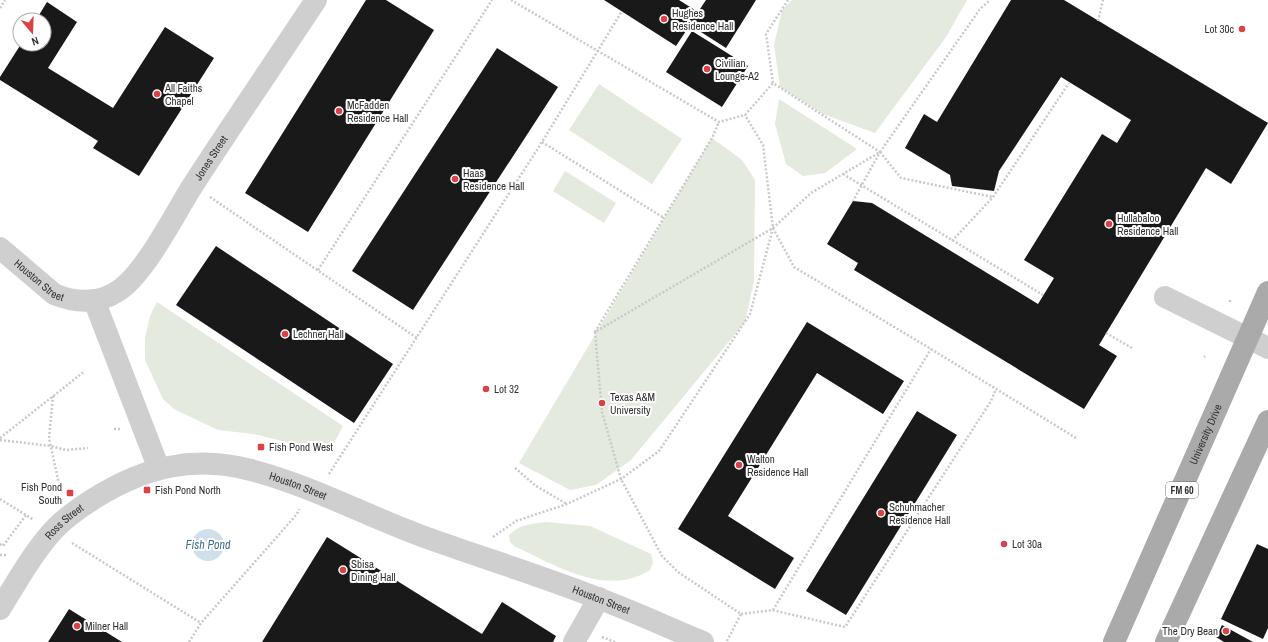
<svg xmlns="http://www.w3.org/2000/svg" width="1268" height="642" viewBox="0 0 1268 642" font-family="'Archivo Narrow',sans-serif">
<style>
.green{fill:#e4eade}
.water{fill:#cfdfeb}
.building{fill:#191919}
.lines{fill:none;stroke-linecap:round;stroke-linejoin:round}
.path{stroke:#c9c9c9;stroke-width:2.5;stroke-dasharray:2 2;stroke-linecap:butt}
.minor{stroke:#cfcfcf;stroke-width:22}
.major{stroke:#aaa;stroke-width:22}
.poi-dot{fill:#db4145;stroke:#fff;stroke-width:1.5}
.labels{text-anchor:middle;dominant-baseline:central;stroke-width:4;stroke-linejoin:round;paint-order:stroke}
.shield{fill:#fff;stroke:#707070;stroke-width:1}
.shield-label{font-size:10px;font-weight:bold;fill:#323232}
.poi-label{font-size:11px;fill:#323232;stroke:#fff;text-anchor:start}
.street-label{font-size:11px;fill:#323232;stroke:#fff}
.water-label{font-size:12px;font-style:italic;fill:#436f90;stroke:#fff}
</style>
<rect width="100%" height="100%" fill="#fff"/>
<path class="green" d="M792 0H967L946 37 875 133 823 114 780 87 774 45 782 10Z
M599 84 682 139 652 184 569 130Z
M779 99 857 149 825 173 803 176 786 164 775 124Z
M712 138 742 160 755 180 754 281 745 322 631 460 596 485 570 490 519 463Z
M565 171 616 203 604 223 553 191Z
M157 302 343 426 329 453 254 434 218 430 174 409 163 399 145 360V338L150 316Z
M546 522 590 526 651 554 653 562 650 570C606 598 555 565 514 546L510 542 509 535C520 524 532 524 546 522Z"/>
<path class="water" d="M192 545a16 16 0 1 1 32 0a16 16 0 1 1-32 0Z"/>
<path class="building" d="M366 0H386L434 30 308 232 245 193Z
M604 0H679L698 12 706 0H756L726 48 690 25 676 46Z
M1011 0H1064L1268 123 1231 184 1206 168 1099 345 1117 356 1084 409 854 270 858 263 827 244 853 201 872 203 1038 304 1054 278 1024 260 1102 134 1117 143 1131 120 1061 77 999 171 994 191 952 186 950 175 905 148 924 114 937 122Z
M47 2 77 22 48 68 113 108 165 27 214 58 139 176 93 148 98 141 0 80V77L21 44H44V20H36Z
M692 31 748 66 722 107 666 72Z
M497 48 558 87 413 310 352 271Z
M216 246 393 364 354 423 176 305Z
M807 322 904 381 883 414 817 373 728 516 794 558 775 589 678 529Z
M917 411 957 435 846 615 806 591Z
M327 537 482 634 502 602 556 636 553 642H262Z
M1257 544 1268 549V628L1263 639 1221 619Z
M69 609 122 642H48Z
M1222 625 1253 642H1224L1216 637Z"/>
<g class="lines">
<path class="path" d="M511 0 719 122 745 115 773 83
M788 0 766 34 773 83 880 152 853 201
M0 8 5 0
M1098 21 1103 0
M542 142 664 218
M880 152 901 178 993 197
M843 174 1043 295
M210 197 417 338
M773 228 794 267 931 349 1076 438
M952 241 993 197 1069 83
M318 270 492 0
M1230 302V300
M595 332 712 138 719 122
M1106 333 1132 348
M1204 357 1205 356
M53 396 49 438 61 493
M114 429H120
M0 438 85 371
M0 440 51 446 66 450 88 448
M515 468 536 486 567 504
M329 474 542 142 622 11
M0 499 34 520
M493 537 516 521 567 504 621 479 659 451 750 314 773 228 763 145 745 115
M72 543 201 623
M0 544 3 546 26 515
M0 555H7
M773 610 931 349
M741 614 772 610 845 627 991 401 996 389
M602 637 615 642
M727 641 741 614 678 572 662 556 621 479 602 412 595 332 773 228 811 193 880 152 980 9 990 0
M189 642 201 623 297 514 299 509"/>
<g class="minor">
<path id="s1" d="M0 248 54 294C75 303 99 304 118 291 145 274 175 213 193 185 233 123 275 62 316 0"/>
<path d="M1165 297 1268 348"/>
<path d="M94 300 159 469"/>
<path id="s2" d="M0 609C16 583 31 556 51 533 63 519 79 508 95 498 145 467 193 455 251 470 309 485 363 514 419 535 479 557 540 575 600 599 635 612 669 628 703 642"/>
<path d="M574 642 599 598"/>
</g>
<g class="major">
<path id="s3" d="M1114 642 1268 292"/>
<path d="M1166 642 1268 421"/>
</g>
</g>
<g class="poi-dot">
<circle cx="664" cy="19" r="4"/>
<circle cx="1242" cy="29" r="4"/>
<circle cx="707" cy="69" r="4"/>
<circle cx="157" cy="94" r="4"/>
<circle cx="339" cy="111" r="4"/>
<circle cx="455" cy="179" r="4"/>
<circle cx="1109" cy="224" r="4"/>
<circle cx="285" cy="334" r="4"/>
<circle cx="486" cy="389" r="4"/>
<circle cx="602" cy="403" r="4"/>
<rect x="257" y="443" width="8" height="8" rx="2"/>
<circle cx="739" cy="465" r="4"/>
<rect x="143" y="486" width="8" height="8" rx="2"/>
<rect x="66" y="489" width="8" height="8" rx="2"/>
<circle cx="881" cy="513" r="4"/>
<circle cx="1004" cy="544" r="4"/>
<circle cx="343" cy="570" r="4"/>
<circle cx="77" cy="626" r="4"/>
<circle cx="1226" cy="631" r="4"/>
</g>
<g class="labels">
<rect class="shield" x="1166" y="482" width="32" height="16" rx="3"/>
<g class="shield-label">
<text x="1182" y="490">FM 60</text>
</g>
<g class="poi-label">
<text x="672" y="13">Hughes<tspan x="672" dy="13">Residence Hall</tspan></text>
<text x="1234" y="29" text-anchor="end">Lot 30c</text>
<text x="715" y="63">Civilian<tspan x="715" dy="13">Lounge-A2</tspan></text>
<text x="165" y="88">All Faiths<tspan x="165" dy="13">Chapel</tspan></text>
<text x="347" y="105">McFadden<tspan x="347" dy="13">Residence Hall</tspan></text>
<text x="463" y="173">Haas<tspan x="463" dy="13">Residence Hall</tspan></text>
<text x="1117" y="218">Hullabaloo<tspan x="1117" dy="13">Residence Hall</tspan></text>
<text x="293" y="334">Lechner Hall</text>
<text x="494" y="389">Lot 32</text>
<text x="610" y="397">Texas A&amp;M<tspan x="610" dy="13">University</tspan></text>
<text x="269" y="447">Fish Pond West</text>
<text x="747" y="459">Walton<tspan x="747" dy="13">Residence Hall</tspan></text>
<text x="62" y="487" text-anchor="end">Fish Pond<tspan x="62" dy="13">South</tspan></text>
<text x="155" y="490">Fish Pond North</text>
<text x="889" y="507">Schuhmacher<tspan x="889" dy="13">Residence Hall</tspan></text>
<text x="1012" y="544">Lot 30a</text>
<text x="351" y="564">Sbisa<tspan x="351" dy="13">Dining Hall</tspan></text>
<text x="85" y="626">Milner Hall</text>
<text x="1218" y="631" text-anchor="end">The Dry Bean</text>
</g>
<g class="street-label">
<text stroke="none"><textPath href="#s1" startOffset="301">Jones Street</textPath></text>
<text stroke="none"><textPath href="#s1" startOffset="51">Houston Street</textPath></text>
<text stroke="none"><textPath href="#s3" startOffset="227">University Drive</textPath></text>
<text stroke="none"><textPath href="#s2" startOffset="361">Houston Street</textPath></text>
<text stroke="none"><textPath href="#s2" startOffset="109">Ross Street</textPath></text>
<text stroke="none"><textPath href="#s2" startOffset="685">Houston Street</textPath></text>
</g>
<g class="water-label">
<text x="208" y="545">Fish Pond</text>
</g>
</g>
<g transform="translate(32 32) rotate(161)"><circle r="19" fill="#ffffff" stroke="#adadad"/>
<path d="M0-3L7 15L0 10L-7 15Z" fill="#db4145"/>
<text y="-6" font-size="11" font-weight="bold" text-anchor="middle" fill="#323232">N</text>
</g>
</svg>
